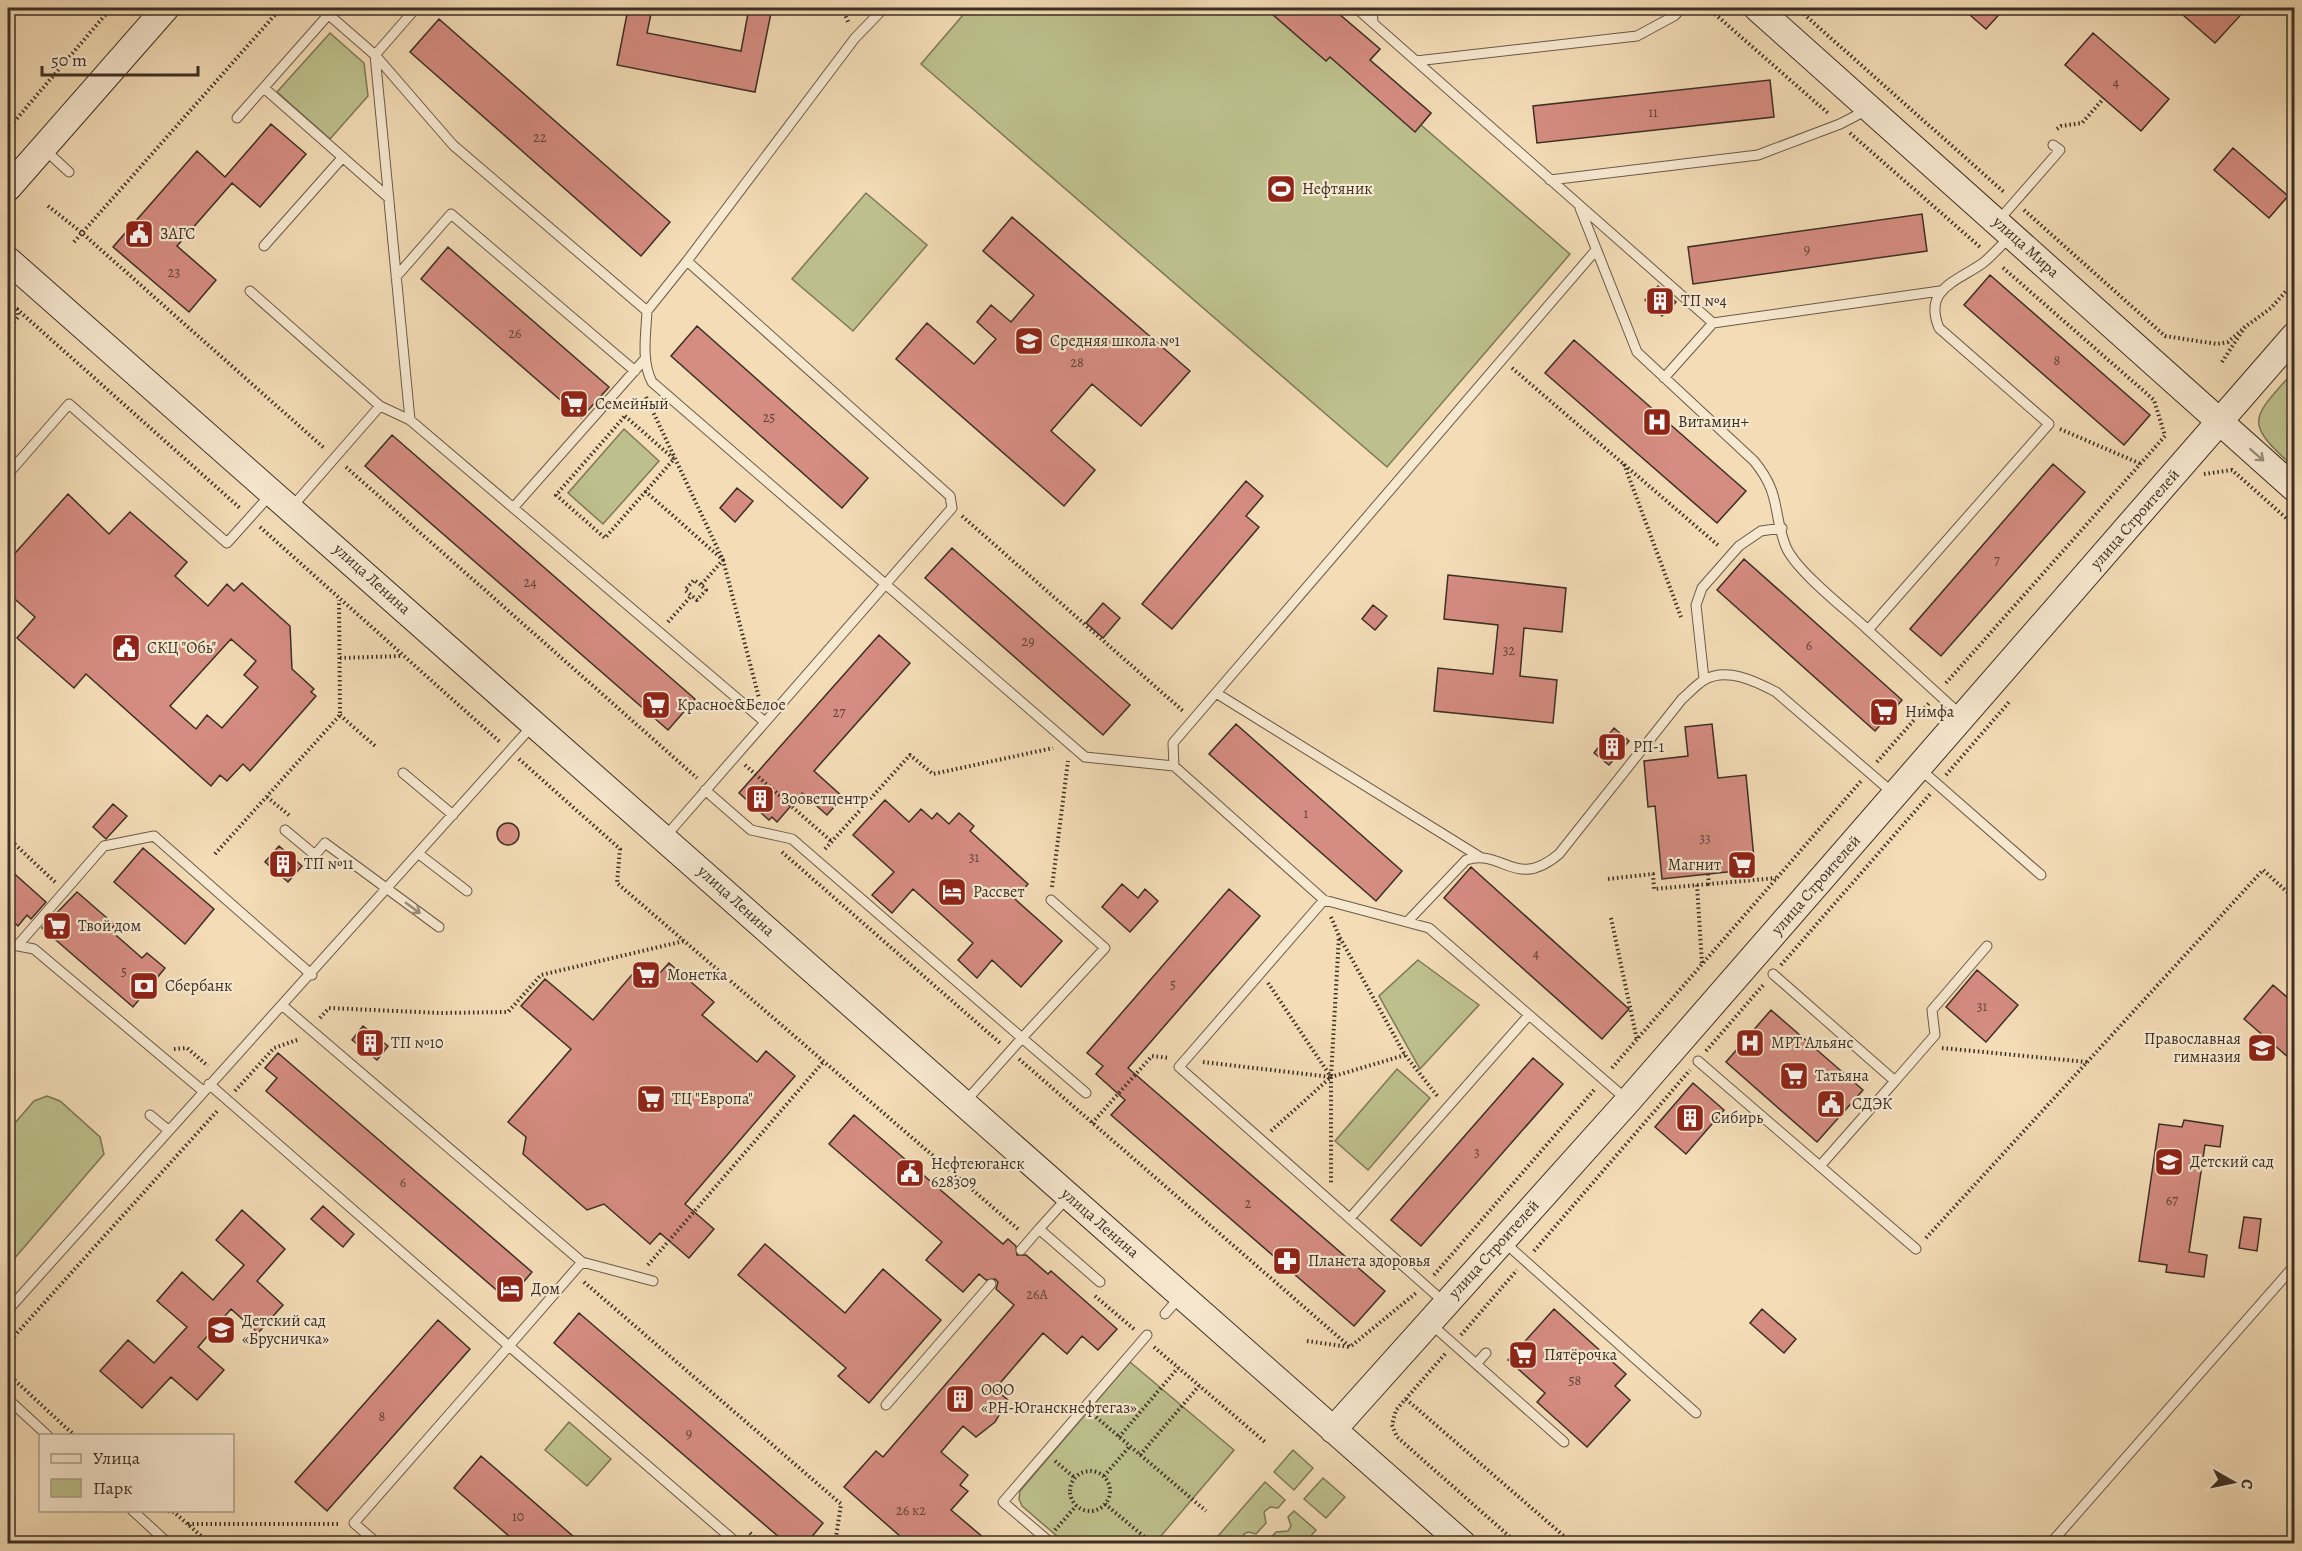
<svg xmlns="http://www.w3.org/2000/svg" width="2302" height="1551" viewBox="0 0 2302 1551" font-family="Alegreya,serif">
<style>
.green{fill:#bdc08d;stroke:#7c7858;stroke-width:1.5}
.building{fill:#d58c81;stroke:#3c2f24;stroke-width:1.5;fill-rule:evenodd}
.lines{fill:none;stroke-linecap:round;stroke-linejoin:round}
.lane-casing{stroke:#6a5a48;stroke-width:11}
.secondary-casing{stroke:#3c2f24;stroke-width:28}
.path{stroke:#3c2f24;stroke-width:4;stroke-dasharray:1.5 3;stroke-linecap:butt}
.lane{stroke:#f7e8d0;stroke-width:9}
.secondary{stroke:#f7e8d0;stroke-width:26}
.oneway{stroke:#9a8c7a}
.labels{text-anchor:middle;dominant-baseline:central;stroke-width:4.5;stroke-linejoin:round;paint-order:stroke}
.number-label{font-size:14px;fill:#62463b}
.poi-label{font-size:16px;fill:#3c2f24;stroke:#f7e8d0;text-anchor:start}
.street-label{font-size:16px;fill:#3c2f24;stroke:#f7e8d0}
</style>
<rect width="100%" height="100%" fill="#f3dcb6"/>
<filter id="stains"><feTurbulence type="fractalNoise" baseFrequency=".00333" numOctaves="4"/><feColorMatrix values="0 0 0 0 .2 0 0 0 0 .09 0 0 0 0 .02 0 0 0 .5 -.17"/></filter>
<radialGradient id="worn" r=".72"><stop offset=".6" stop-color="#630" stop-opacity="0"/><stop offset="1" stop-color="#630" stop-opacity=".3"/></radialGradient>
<path class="green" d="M969 8H1332L1380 49 1370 60 1431 113 1421 125 1570 254 1387 467 921 64Z
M330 33 364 63 368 96 330 139 277 92Z
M866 193 927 245 853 331 792 279Z
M2294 371V467C2242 421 2252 419 2294 371Z
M624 429 659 461 603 524 568 493Z
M1418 960 1479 1005 1420 1069 1379 996Z
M1397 1069 1430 1098 1368 1170 1335 1141Z
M47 1096 60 1101 100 1137 104 1154 8 1266V1131L34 1101Z
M1130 1362 1234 1450 1155 1543H1065L1022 1506 1019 1499 1020 1491Z
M569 1422 611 1459 587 1486 545 1450Z
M1293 1450 1313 1468 1294 1490 1274 1472Z
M1323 1478 1345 1497 1326 1518 1304 1499Z
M1265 1482 1285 1500 1278 1508 1270 1507 1264 1512 1266 1523 1256 1534 1248 1532 1244 1534 1241 1543H1212Z
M1294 1511 1316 1530 1305 1543H1266L1276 1532 1288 1531 1291 1526 1288 1517Z"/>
<path class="building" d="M749 8H772L755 92 617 65 628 9 651 14 647 33 741 51Z
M1265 8H1332L1380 49 1370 60 1431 113 1415 132 1330 57 1326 61Z
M1962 8H2005L1986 29Z
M2175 8H2247L2215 43Z
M439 19 670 222 641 256 410 52Z
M2093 33 2169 99 2141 131 2065 65Z
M1770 80 1774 117 1537 143 1533 106Z
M271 124 306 154 260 207 232 183 177 246 216 280 189 312 113 247 197 151 225 177Z
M2233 148 2288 196 2269 218 2214 170Z
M1922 214 1927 251 1693 284 1688 247Z
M1012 217 1190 371 1141 426 1092 384 1051 431 1095 470 1064 506 896 359 927 323 974 364 996 339 977 322 991 305 1011 322 1034 295 983 251Z
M448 247 609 387 581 418 421 279Z
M1990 275 2150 415 2124 445 1964 305Z
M1658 286 1676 302 1662 316 1645 300Z
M697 326 868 478 842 508 671 356Z
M1574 340 1746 491 1717 523 1545 373Z
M392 435 695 699 668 730 365 466Z
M2053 464 2085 492 1941 656 1910 629Z
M1246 481 1263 496 1246 516 1259 527 1172 629 1142 604Z
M737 488 753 501 735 522 720 508Z
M68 494 109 534 130 512 187 562 175 576 208 606 227 584 234 591 242 583 290 626 292 669 314 689 311 692 316 696 250 771 243 764 227 781 220 775 211 786 86 674 74 688 17 638 35 617 8 593V561ZM231 639 256 661 244 675 258 687 222 728 207 715 196 729 170 706Z
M952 548 1130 705 1103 735 925 578Z
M1744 559 1902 700 1875 731 1717 590Z
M1448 575 1566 588 1562 632 1524 628 1520 676 1557 680 1553 723 1434 711 1438 668 1493 674 1498 625 1444 619Z
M1103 603 1120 618 1103 638 1086 623Z
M1373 605 1387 616 1375 630 1362 619Z
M879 635 910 663 814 771 843 797 827 815 802 793 777 822 772 817 769 820 739 793Z
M1236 724 1402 871 1376 901 1209 754Z
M1712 724 1718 778 1746 775 1755 869 1662 879 1655 806 1648 807 1644 761 1688 756 1685 727Z
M1614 728 1629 741 1609 765 1594 753Z
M885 800 909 822 921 809 932 819 937 813 949 824 959 813 974 826 970 831 1028 884 1015 899 1062 941 1021 987 992 960 977 978 958 960 973 943 913 889 892 913 872 895 894 872 853 835Z
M113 804 127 816 106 839 93 827Z
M497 834a11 11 0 1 1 22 0a11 11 0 1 1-22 0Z
M279 846 302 866 288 882 265 862Z
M143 848 214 909 185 944 114 882Z
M1471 867 1629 1009 1602 1039 1444 898Z
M8 868 46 902 31 919 27 915 18 926 8 917Z
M1122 884 1138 898 1145 889 1158 901 1130 932 1102 907Z
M1229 889 1260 916 1128 1068 1385 1291 1354 1326 1111 1115 1125 1100 1096 1074 1103 1066 1087 1053Z
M77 892 115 925 110 930 142 958 147 953 165 968 133 1007 42 928Z
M643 962 658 975 669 963 714 1002 702 1015 757 1062 766 1051 795 1076 685 1204 714 1229 689 1258 660 1233 650 1244 604 1204 587 1210 523 1154 526 1137 508 1122 571 1049 521 1006 545 979 593 1020Z
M1977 970 2018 1005 1986 1042 1946 1007Z
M2273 985 2295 1004V1063L2244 1019Z
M1771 1010 1863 1090 1817 1142 1726 1062Z
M363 1026 388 1046 377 1060 352 1040Z
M278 1053 532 1272 508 1300 266 1091 277 1078 265 1068Z
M1533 1058 1563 1084 1421 1246 1391 1220Z
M1693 1083 1724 1110 1686 1154 1655 1127Z
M854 1115 1003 1244 1008 1239 1016 1246 1017 1255H1026L1048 1274 1051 1271 1117 1329 1098 1350 1082 1336 1067 1354 1043 1333 995 1389 1008 1400 995 1422 976 1437 963 1426 941 1452 968 1475 960 1485 968 1491 951 1510 991 1544H909L844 1487 876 1451 883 1457 1014 1305 996 1289 998 1282 995 1279 986 1280 979 1274 963 1292 926 1260 942 1242 829 1144Z
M2184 1120 2223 1126 2220 1147 2205 1145 2189 1252 2207 1255 2204 1277 2166 1272 2167 1265 2139 1261 2159 1124 2182 1127Z
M323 1206 354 1234 343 1247 311 1219Z
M242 1210 285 1249 257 1281 283 1305 258 1333 231 1309 198 1347 224 1370 197 1400 171 1377 142 1408 100 1371 128 1340 154 1363 187 1327 157 1301 182 1272 213 1300 244 1265 216 1240Z
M2244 1217 2261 1219 2257 1251 2239 1248Z
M765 1244 845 1313 883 1269 941 1320 869 1403 838 1376 846 1368 738 1275Z
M1554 1309 1626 1374 1615 1386 1630 1400 1587 1447 1537 1402 1545 1393 1508 1360Z
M1762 1309 1796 1339 1784 1353 1750 1323Z
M579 1313 823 1523 806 1544H787L554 1343Z
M438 1320 470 1349 327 1511 295 1482Z
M481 1456 582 1544H518L454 1488Z"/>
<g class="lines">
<g class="lane-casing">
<path id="lane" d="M321 8 375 55 453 145 647 311 687 261 950 496 952 508 665 837
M1356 8 1713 323 1940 291
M1372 8 1373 23
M1416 61 1637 36 1674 16 1682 8
M264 88 389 198
M237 118 329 14
M44 149 69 172
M1550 180 1758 155 1840 124 1867 110
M1580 208 1637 352 1754 461C1782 495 1772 512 1786 547 1797 572 1847 610 1868 630
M1998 221 2060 150 2053 145
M264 246 343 157
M687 261 855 38 884 8
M396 277 451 214 635 371
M250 291 380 406
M647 311C646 334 641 361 652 382L1085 757 1174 766 1324 900
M1664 378 1713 323
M410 420 375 55 416 8
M8 474 69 404 227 543 271 494
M291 508 380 406 410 420 765 722
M513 508 645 359
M1704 679 1696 605 1702 588 1739 546 1761 531 1782 528
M1216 693 1480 857
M1962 716 1868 630 2049 424 1939 328C1923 289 1956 282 1983 263 1993 255 2001 245 2011 236
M1174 766 1173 743 1596 250
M1920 769 2041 875
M403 773 453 815
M705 790 751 830 792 839 1022 1038 1105 948 1051 900
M285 830 315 855 325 843 439 927
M419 854 467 891
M1407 922 1466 860C1503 848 1515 891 1559 854L1682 699C1689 693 1696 685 1704 680 1727 667 1755 681 1776 692L1893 793
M8 944 34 949 203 1091
M17 946 104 846 154 836 312 975
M1773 974 1895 1081 1935 1035 1932 1010 1987 946
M283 1006 582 1262 509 1346 738 1544
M1698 1061 1916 1249
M209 1084 509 1346 354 1523 378 1544
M965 1102 1022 1038 1086 1093
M150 1115 168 1130
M1820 1166 1895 1081
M1067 1198 1039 1229 1100 1282
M1351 1217 1529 1015
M1504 1242 1696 1413
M1021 1250 1039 1229
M582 1262 653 1281
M1444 1302 1179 1067 1324 900 1429 928 1626 1099
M8 1310 533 725
M1165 1314 1179 1298
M1431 1324 1564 1442
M1476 1364 1486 1353
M8 1399 48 1436
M886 1405 991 1284
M132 1510 169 1544
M1052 1544 1003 1502 1147 1335
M2050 1544 2294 1266"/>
</g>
<g class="secondary-casing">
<path id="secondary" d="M1757 8 2294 488
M8 188 166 8
M8 260 1463 1544
M1333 1430 1628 1101 2294 336"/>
</g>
<path class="path" d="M842 8 849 24
M1708 8 1829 114
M1797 8 2005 193
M8 129 111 8
M2057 129 2061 126 2082 123 2104 98
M1850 133 1980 247
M48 206 81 232 324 448
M2024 210 2165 336 2217 344 2228 342 2245 327
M74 242 281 8
M8 306 17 309 241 509
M8 329 18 317 17 309
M2222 362 2245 327 2271 308 2294 282
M1512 368 1720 547
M646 397 723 560 759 698
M625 416 674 459 605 538 556 495Z
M2060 429 2141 464
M1624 464 1681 617
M346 467 697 778
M2204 474 2232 470 2294 525
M645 491 723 560 701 585 706 590 697 600 685 590 694 580 701 585
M962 516 1183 711
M260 527 500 742
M668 622 692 595
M340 658 402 656
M1946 683 2165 436 2154 400 2001 266
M340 715 375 746
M519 759 620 849 617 883 1019 1230
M1877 762 1930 702
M745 765 832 842
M1946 775 2010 701
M267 797 290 816
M8 838 55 882
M825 849 910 755 933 774 1053 748
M782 852 1000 1043
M215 854 340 715 339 600
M1708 874 1709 884 1776 878
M1608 879 1653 874 1654 889 1709 884
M1697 885 1702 964
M1052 887 1068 761
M1331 917 1339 936 1405 1055 1439 1098
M1611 918 1637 1040
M1781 965 1930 794
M1268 983 1331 1077 1405 1055
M320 1018 329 1008 441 1013 508 1012 541 975 684 941
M1942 1048 2087 1062
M174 1049 187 1048 208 1066
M1706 1051 1764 984
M1019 1059 1350 1347 1416 1293
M1203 1062 1331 1077 1339 936
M1612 1068 1861 781
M235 1091 274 1048 300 1039
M1092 1123 1152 1056 1169 1058
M1271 1131 1331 1077V1183
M1926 1238 2263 870 2294 898
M1534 1251 1690 1070
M648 1265 824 1061
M1434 1275 1594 1090
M584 1282 841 1504 835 1544
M1095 1296 1135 1330
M1461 1335 1517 1270
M1307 1341 1349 1347
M8 1343 218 1110
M1154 1347 1265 1442
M1445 1354 1396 1410 1392 1425 1397 1437 1518 1544
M8 1374 75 1436
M1406 1399 1573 1544
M1096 1417 1206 1511
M1119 1437 1178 1368
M1140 1455 1199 1386
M1055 1461 1075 1478
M1070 1491a20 20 0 1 1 40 0a20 20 0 1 1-40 0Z
M1104 1476 1130 1446
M1105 1504 1153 1544
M159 1510 174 1512 210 1544
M188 1524H340
M1055 1530 1076 1506
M750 1533 761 1544"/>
<use href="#lane" class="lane"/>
<use href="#secondary" class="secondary"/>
</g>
<defs><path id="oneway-shaft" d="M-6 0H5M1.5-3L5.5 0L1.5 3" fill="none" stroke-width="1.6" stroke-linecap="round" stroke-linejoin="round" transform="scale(1.5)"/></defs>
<g class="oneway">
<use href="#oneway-shaft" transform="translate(2257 455) rotate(41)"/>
<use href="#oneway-shaft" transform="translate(413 908) rotate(36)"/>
</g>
<defs>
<g id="stadium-square" transform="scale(1.5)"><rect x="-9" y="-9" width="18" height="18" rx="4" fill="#8f2418" stroke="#f7e8d0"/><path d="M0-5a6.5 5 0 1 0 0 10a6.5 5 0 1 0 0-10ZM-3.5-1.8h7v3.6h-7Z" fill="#fff"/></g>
<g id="civic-square" transform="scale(1.5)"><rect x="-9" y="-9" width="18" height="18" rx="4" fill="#8f2418" stroke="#f7e8d0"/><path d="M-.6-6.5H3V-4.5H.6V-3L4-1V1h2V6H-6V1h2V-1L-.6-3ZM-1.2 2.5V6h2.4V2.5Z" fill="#fff"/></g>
<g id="building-square" transform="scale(1.5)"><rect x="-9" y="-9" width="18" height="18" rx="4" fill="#8f2418" stroke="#f7e8d0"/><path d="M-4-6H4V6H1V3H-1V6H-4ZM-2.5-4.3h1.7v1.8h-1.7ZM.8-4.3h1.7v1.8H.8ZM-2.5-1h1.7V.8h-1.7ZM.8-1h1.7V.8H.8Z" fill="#fff"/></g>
<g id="school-square" transform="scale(1.5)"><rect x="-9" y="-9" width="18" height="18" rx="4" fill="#8f2418" stroke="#f7e8d0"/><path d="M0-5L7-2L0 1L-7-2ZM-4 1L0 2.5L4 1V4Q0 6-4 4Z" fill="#fff"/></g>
<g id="supermarket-square" transform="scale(1.5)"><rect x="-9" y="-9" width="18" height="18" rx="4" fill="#8f2418" stroke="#f7e8d0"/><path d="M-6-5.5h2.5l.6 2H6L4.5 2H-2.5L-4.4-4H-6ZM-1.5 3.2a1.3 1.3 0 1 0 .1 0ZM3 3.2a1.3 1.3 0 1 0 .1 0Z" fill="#fff"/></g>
<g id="hospital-square" transform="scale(1.5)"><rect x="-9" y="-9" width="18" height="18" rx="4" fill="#8f2418" stroke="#f7e8d0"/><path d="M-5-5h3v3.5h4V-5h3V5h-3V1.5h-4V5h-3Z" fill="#fff"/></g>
<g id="hotel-square" transform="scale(1.5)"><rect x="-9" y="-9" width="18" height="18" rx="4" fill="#8f2418" stroke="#f7e8d0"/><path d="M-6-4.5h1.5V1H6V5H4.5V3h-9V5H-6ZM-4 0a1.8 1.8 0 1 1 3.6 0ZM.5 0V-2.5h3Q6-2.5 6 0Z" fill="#fff"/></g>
<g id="bank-square" transform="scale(1.5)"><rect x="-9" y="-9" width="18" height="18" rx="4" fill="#8f2418" stroke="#f7e8d0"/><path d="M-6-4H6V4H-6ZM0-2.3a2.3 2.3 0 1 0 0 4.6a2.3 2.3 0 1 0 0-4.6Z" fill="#fff"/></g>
<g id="pharmacy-square" transform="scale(1.5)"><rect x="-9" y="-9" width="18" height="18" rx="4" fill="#8f2418" stroke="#f7e8d0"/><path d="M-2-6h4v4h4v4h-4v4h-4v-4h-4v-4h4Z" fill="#fff"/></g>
</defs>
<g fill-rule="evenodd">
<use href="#stadium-square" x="1281" y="189"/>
<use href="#civic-square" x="139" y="234"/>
<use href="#building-square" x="1660" y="301"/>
<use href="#school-square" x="1029" y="341"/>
<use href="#supermarket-square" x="574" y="404"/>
<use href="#hospital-square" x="1657" y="422"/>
<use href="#civic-square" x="126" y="648"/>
<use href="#supermarket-square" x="656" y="705"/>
<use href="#supermarket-square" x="1884" y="712"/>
<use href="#building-square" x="1612" y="747"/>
<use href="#building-square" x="760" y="799"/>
<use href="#building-square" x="283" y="864"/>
<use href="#supermarket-square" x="1742" y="865"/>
<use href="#hotel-square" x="952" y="892"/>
<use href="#supermarket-square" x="57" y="926"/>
<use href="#supermarket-square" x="646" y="975"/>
<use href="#bank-square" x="144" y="986"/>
<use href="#building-square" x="370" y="1043"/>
<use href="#hospital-square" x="1750" y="1043"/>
<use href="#school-square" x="2262" y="1048"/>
<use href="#supermarket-square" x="1794" y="1076"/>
<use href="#supermarket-square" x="651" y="1099"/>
<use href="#civic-square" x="1831" y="1104"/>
<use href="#building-square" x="1690" y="1118"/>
<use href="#school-square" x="2169" y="1162"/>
<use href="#civic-square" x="910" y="1173"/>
<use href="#pharmacy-square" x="1287" y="1261"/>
<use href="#hotel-square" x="510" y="1289"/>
<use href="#school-square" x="221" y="1330"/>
<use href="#supermarket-square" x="1523" y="1355"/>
<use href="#building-square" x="960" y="1399"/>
</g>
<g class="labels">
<g class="number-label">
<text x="2116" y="82">4</text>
<text x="1653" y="112">11</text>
<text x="540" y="137">22</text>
<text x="1807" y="249">9</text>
<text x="174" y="272">23</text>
<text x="515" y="333">26</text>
<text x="2057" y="360">8</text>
<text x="1077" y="362">28</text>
<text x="769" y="417">25</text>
<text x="1997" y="560">7</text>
<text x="530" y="582">24</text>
<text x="1028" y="641">29</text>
<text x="1809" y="645">6</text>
<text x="1509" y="650">32</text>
<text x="839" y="712">27</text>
<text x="1306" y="813">1</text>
<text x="1705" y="838">33</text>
<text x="974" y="857">31</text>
<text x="1536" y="953">4</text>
<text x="124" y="971">5</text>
<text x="1173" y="984">5</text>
<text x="1982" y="1006">31</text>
<text x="1477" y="1152">3</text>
<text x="403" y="1182">6</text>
<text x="2172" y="1200">67</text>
<text x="1248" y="1203">2</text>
<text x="1037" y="1294">26А</text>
<text x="1575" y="1380">58</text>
<text x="382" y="1416">8</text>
<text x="689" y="1433">9</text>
<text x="911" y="1510">26 к2</text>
<text x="518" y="1516">10</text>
</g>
<g class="poi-label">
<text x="1302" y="189">Нефтяник</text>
<text x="160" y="234">ЗАГС</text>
<text x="1681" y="301">ТП №4</text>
<text x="1050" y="341">Средняя школа №1</text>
<text x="595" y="404">Семейный</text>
<text x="1678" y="422">Витамин+</text>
<text x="147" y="648">СКЦ "Обь"</text>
<text x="677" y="705">Красное&amp;Белое</text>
<text x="1905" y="712">Нимфа</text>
<text x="1633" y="747">РП-1</text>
<text x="781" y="799">Зооветцентр</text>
<text x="304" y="864">ТП №11</text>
<text x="1721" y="865" text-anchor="end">Магнит</text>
<text x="973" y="892">Рассвет</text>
<text x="78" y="926">Твой дом</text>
<text x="667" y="975">Монетка</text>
<text x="165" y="986">Сбербанк</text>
<text x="2241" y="1039" text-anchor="end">Православная<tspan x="2241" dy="18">гимназия</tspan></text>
<text x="391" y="1043">ТП №10</text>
<text x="1771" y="1043">МРТ Альянс</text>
<text x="1815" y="1076">Татьяна</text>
<text x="672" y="1099">ТЦ "Европа"</text>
<text x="1852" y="1104">СДЭК</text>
<text x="1711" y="1118">Сибирь</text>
<text x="2190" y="1162">Детский сад</text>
<text x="931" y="1164">Нефтеюганск<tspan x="931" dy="18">628309</tspan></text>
<text x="1308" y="1261">Планета здоровья</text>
<text x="531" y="1289">Дом</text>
<text x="242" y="1321">Детский сад<tspan x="242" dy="18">«Брусничка»</tspan></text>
<text x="1544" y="1355">Пятёрочка</text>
<text x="981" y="1390">ООО<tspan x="981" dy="18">«РН-Юганскнефтегаз»</tspan></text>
</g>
<g class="street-label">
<text transform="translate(2026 247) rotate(42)">улица Мира</text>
<text transform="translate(2135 519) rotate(-49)">улица Строителей</text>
<text transform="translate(372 579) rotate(42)">улица Ленина</text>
<text transform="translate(1816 885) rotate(-49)">улица Строителей</text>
<text transform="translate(736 901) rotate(42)">улица Ленина</text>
<text transform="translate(1100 1223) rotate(41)">улица Ленина</text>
<text transform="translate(1494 1249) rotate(-48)">улица Строителей</text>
</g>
</g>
<rect width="2302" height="1551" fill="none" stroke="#f3dcb6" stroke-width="30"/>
<rect x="9" y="9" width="2284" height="1533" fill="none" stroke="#3c2f24" stroke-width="3"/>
<rect x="15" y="15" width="2272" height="1521" fill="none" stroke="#3c2f24" stroke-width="1.5"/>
<rect x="39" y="1434" width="195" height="78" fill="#f7e8d0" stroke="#ac9e8b" stroke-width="1.5"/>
<rect x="51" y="1454" width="30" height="9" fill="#f7e8d0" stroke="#ac9e8b" stroke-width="1.5"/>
<text x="93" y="1464" font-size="18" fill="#3c2f24">Улица</text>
<rect x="51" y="1479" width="30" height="18" fill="#bdc08d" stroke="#ac9e8b" stroke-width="1.5"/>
<text x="93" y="1494" font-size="18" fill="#3c2f24">Парк</text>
<g transform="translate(2233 1482) rotate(99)" stroke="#f7e8d0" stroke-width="4.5" paint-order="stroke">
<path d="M0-4.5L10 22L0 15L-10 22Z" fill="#3c2f24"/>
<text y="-9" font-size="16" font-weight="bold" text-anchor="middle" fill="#3c2f24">С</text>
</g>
<path d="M42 66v9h156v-9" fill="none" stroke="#3c2f24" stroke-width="3"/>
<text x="51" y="66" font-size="18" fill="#3c2f24" stroke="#f7e8d0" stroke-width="4.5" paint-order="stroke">50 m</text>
<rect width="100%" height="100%" filter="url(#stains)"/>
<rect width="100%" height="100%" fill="url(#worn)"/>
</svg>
